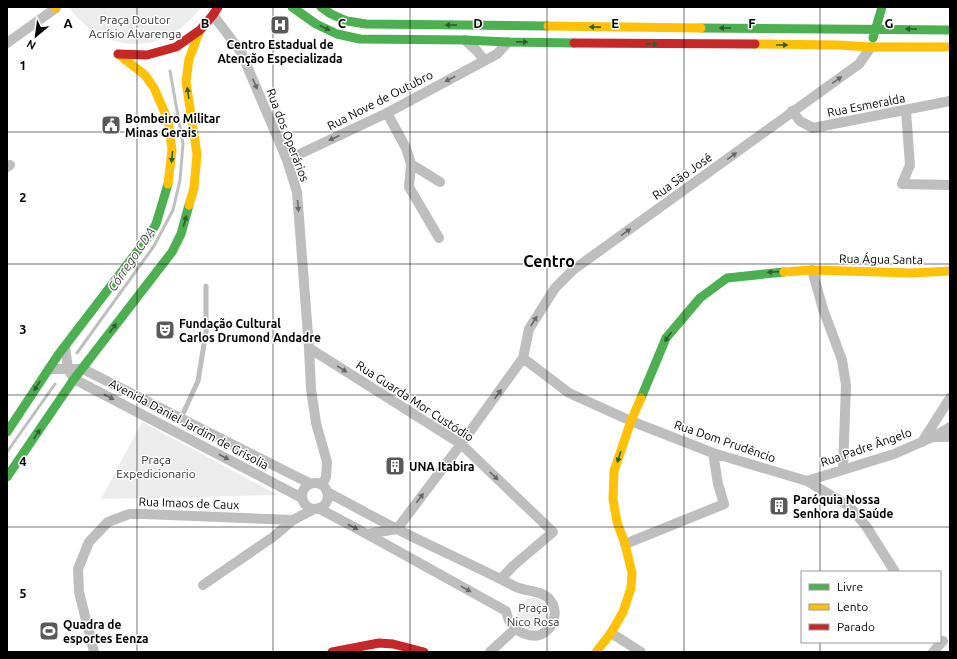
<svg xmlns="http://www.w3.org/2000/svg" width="957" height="659" viewBox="0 0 957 659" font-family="Ubuntu,sans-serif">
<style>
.green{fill:#ececec}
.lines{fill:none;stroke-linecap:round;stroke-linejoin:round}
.stream{stroke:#bfbfbf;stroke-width:3}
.lane{stroke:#bebebe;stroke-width:5}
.street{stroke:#bebebe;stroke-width:10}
.fast{stroke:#4caf50;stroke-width:9}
.slow{stroke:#ffc107;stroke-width:9}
.jam{stroke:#c62828;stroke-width:9}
.oneway{fill:#2a602c}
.oneway2{fill:#686868}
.grid{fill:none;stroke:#000;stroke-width:1;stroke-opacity:0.55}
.labels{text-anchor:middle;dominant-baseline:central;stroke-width:3;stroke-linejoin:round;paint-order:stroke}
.park-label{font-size:12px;fill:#333;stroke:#fff}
.poi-label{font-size:12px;font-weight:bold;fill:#000;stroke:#fff;text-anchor:start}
.street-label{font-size:12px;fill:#000;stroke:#fff}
.water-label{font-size:13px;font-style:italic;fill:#444;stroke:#fff}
.district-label{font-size:16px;font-weight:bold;fill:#000;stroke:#fff}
.grid-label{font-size:13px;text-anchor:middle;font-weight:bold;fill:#000;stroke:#fff;stroke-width:3;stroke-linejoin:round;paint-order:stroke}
</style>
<rect width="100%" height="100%" fill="#fff"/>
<path class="green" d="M70 7H200C198 13 193 17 189 21 160 52 110 51 81 21 77 17 72 13 70 7Z
M142 422 278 495 101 499Z
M517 614a16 16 0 1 1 32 0a16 16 0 1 1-32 0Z"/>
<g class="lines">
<path class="stream" d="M77 353 154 246 173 210 180 180 183 144 170 71
M7 452 55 384"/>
<path class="lane" d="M181 418 198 381 206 332V286"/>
<path class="street" d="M213 15 241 52 287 160 297 192 309 348 311 389 316 423 327 462 326 477 322 485
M465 40 477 51 484 60
M7 43 56 8
M792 111 800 121 813 128 950 101
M906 111 910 165 902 184 950 185
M387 113 406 148 411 164 409 187 439 238
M287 160 387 113 497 54 508 42
M411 164 440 182
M7 167 10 165
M812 270 823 309 842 360 846 385 843 469
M65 347 68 369 74 379 302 498
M309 348 461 444 553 532 513 566 501 579
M523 358 569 393 631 421 713 453 807 481 849 506 866 526 895 572
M49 369H83L309 483
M933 437H950
M922 442 950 398
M807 481 894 454 933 437 950 427
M302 496a13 13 0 1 1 26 0a13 13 0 1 1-26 0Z
M318 508 367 534 506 611C507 615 508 619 510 622 516 632 531 639 542 634 554 628 559 611 550 600 543 590 525 592 514 586 476 566 436 549 397 529 373 517 350 504 327 492
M397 529 461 444 523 358 529 329 555 288 573 270 859 64 871 47
M367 534 397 529
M625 544 724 504 718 484 713 453
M203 585 273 537 293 520 314 509
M611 633 641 652
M94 652 79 592 78 569 89 542 108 522 129 514H144L293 520
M490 652 516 628
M933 652 943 641"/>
<path class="fast" d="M292 7 316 24 337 34 360 39 465 40 508 42 574 43
M321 7 331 14 347 21 366 24 548 26
M701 28 950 30
M873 38 882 7
M641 398 666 338 700 298 727 278 784 272
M7 432 58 355 149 236 156 224 168 184
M7 477 74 379 172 252 181 234 189 205"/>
<path class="slow" d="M56 7V8
M548 26 701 28
M755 44 838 45 871 47H950
M118 54 145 75 154 88 168 120 172 150 168 184
M189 205 194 188 197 154 186 82 189 59 200 30
M784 272 812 270 911 273 950 271
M596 652 611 633 623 612 631 588 632 573 625 544 617 522 613 499 614 471 631 421 641 398"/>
<path class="jam" d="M574 43 755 44
M118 54 147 55 176 47 200 30 213 15 218 7
M332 652 379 643 393 644 424 652"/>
</g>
<defs><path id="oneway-solid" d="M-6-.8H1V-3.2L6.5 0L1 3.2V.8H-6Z"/></defs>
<g class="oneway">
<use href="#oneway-solid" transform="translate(451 25) rotate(-179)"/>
<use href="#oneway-solid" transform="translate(595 27) rotate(-179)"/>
<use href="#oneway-solid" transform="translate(325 28) rotate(25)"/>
<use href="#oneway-solid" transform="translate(725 28) rotate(-179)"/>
<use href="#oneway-solid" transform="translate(911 29) rotate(-179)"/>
<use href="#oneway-solid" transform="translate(522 42) rotate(1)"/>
<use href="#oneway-solid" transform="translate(652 44) rotate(1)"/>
<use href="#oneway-solid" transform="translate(782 45)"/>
<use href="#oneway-solid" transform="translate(188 93) rotate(-98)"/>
<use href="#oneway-solid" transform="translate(172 157) rotate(95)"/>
<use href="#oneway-solid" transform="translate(185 221) rotate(-73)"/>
<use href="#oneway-solid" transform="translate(773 272) rotate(176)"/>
<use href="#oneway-solid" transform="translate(113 328) rotate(-53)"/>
<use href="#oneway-solid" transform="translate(668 337) rotate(125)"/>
<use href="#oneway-solid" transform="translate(37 386) rotate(123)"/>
<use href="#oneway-solid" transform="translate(37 434) rotate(-56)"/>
<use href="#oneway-solid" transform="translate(619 457) rotate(108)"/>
</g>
<g class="oneway2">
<use href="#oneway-solid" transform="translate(450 79) rotate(152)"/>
<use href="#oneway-solid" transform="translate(837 80) rotate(-35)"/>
<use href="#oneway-solid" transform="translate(255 84) rotate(67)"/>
<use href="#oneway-solid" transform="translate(334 138) rotate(155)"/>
<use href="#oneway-solid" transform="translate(732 156) rotate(-36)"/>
<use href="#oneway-solid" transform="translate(298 206) rotate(85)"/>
<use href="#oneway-solid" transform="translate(626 232) rotate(-36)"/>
<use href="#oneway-solid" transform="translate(534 321) rotate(-57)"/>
<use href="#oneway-solid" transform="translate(342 369) rotate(32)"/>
<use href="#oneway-solid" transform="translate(498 394) rotate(-54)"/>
<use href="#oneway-solid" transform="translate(109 397) rotate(28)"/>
<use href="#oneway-solid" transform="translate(224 457) rotate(28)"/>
<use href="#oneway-solid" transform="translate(494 476) rotate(44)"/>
<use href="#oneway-solid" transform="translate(420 498) rotate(-53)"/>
<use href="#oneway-solid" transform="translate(353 527) rotate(28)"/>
<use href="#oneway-solid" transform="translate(466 589) rotate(29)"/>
</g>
<path class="grid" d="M137 7V652M273 7V652M410 7V652M547 7V652M684 7V652M820 7V572M7 132H950M7 264H950M7 395H950M7 527H950M820 642V652"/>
<defs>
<g id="hospital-square" transform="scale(1)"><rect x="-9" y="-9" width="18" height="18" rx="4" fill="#595959" stroke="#fff"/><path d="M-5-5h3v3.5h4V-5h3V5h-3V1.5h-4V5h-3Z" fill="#fff"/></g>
<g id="civic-square" transform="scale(1)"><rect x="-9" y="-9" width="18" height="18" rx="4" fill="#595959" stroke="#fff"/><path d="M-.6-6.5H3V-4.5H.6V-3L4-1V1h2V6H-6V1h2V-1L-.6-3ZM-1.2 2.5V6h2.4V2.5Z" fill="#fff"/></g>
<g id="theatre-square" transform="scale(1)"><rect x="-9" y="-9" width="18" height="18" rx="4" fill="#595959" stroke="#fff"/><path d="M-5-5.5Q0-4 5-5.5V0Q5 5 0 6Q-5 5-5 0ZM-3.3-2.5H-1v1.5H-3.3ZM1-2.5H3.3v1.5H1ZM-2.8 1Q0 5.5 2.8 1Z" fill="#fff"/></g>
<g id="building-square" transform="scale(1)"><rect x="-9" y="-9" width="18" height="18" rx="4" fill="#595959" stroke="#fff"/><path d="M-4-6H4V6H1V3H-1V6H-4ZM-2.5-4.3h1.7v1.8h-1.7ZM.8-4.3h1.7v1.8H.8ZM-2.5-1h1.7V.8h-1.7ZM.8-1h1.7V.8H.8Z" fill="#fff"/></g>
<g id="stadium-square" transform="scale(1)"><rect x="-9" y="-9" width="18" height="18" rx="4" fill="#595959" stroke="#fff"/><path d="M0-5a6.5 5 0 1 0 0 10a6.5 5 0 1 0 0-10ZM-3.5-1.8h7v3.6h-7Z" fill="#fff"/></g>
</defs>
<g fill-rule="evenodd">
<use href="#hospital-square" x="280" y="25"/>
<use href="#civic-square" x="111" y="125"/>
<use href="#theatre-square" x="165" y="330"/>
<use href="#building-square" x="395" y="466"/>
<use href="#building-square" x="779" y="506"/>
<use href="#stadium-square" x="49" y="631"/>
</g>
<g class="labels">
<g class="park-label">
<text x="135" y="19">Praça Doutor<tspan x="135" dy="14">Acrísio Alvarenga</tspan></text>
<text x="156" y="459">Praça<tspan x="156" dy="14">Expedicionario</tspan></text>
<text x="533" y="607">Praça<tspan x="533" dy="14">Nico Rosa</tspan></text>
</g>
<g class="poi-label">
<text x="280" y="44" text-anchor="middle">Centro Estadual de<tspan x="280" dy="14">Atenção Especializada</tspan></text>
<text x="125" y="118">Bombeiro Militar<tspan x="125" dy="14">Minas Gerais</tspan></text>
<text x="179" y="323">Fundação Cultural<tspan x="179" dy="14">Carlos Drumond Andadre</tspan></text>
<text x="409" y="466">UNA Itabira</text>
<text x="793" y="499">Paróquia Nossa<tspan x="793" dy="14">Senhora da Saúde</tspan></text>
<text x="63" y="624">Quadra de<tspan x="63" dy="14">esportes Eenza</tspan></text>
</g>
<g class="street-label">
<text transform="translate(380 100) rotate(-27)">Rua Nove de Outubro</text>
<text transform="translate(866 105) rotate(-11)">Rua Esmeralda</text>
<text transform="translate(288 135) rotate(69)">Rua dos Operários</text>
<text transform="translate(682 176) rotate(-36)">Rua São José</text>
<text transform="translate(881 259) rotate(1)">Rua Água Santa</text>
<text transform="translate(415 401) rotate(33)">Rua Guarda Mor Custódio</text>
<text transform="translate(189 424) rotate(28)">Avenida Daniel Jardim de Grisolia</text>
<text transform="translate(725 441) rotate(19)">Rua Dom Prudêncio</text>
<text transform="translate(866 447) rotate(-19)">Rua Padre Ângelo</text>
<text transform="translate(189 503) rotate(2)">Rua Imaos de Caux</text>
</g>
<g class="water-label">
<text transform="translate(131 259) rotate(-56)">Córrego CDA</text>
</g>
<g class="district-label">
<text x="549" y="261">Centro</text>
</g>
</g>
<g class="grid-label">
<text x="68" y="28">A</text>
<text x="205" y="28">B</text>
<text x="342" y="28">C</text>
<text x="478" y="28">D</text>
<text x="615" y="28">E</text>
<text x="752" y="28">F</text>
<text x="889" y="28">G</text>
<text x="23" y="70">1</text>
<text x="23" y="202">2</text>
<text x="23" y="334">3</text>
<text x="23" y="466">4</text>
<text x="23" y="598">5</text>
</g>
<rect width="957" height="659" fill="none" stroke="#000000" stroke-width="16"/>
<rect x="801" y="571" width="140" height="72" fill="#ffffff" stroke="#999999"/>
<rect x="809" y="584" width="20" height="6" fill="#4caf50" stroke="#999999"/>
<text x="837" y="591" font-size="12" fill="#000000">Livre</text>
<rect x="809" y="604" width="20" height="6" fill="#ffc107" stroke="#999999"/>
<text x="837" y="611" font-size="12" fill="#000000">Lento</text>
<rect x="809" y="624" width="20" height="6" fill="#c62828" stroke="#999999"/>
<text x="837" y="631" font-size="12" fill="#000000">Parado</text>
<g transform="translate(36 36) rotate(209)" stroke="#ffffff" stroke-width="3" paint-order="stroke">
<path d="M0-3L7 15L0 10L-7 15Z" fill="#000000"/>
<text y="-6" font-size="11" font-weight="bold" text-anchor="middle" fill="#000000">N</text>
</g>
</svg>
